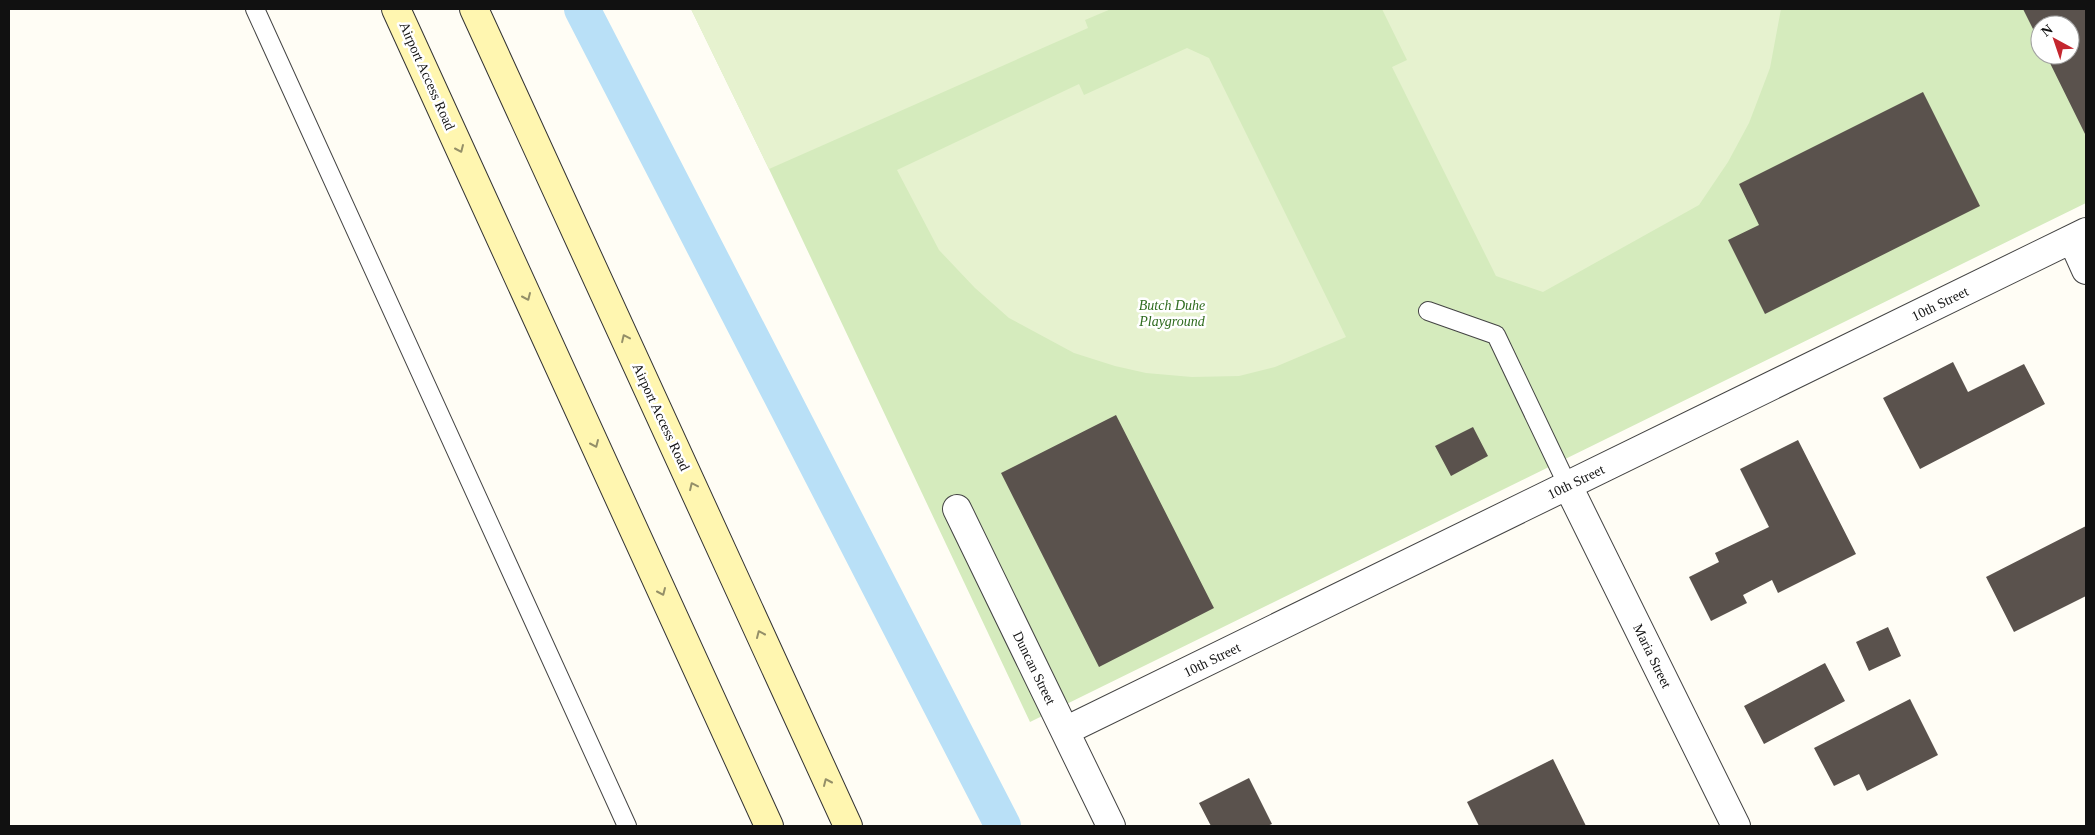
<svg xmlns="http://www.w3.org/2000/svg" width="2095" height="835" viewBox="0 0 2095 835" font-family="'Times New Roman',serif">
<style>
.green{fill:#d5ebbd;fill-rule:evenodd}
.pitch{fill:#e6f2cf}
.lines{fill:none;stroke-linecap:round;stroke-linejoin:round}
.canal{stroke:#b9e0f7;stroke-width:36}
.building{fill:#5a524d}
.service-casing{stroke:#444;stroke-width:20}
.minor-casing{stroke:#444;stroke-width:30}
.secondary-casing{stroke:#333;stroke-width:30}
.service{stroke:#fff;stroke-width:18}
.minor{stroke:#fff;stroke-width:28}
.secondary{stroke:#fff6b0;stroke-width:28}
.oneway{stroke:#948f68}
.labels{text-anchor:middle;dominant-baseline:central;stroke-width:5;stroke-linejoin:round;paint-order:stroke}
.street-label{font-size:14px;fill:#111;stroke:#fff}
.park-label{font-size:14px;font-style:italic;fill:#2f6b1f;stroke:#fff}
</style>
<rect width="100%" height="100%" fill="#fffdf5"/>
<path class="green" d="M691 9H2086V203L1030 722 769 169ZM2040 25H2070V55H2040Z"/>
<path class="pitch" d="M691 9H1111L1085 20 1088 28 769 169Z
M1382 9H1781L1770 68 1749 123 1728 162 1699 205 1543 292 1496 276 1392 67 1407 60Z
M1187 48 1209 58 1346 337 1275 367 1239 376 1192 377 1146 373 1115 366 1074 353 1009 318 975 288 939 250 897 170 1079 84 1084 95Z"/>
<g class="lines">
<path class="canal" d="M582 9 1003 826"/>
</g>
<path class="building" d="M2023 9H2086V136L2046 55H2070V25H2040V43Z
M1923 92 1980 206 1765 314 1728 240 1759 225 1739 184Z
M1953 362 1968 392 2024 364 2045 404 1920 469 1883 398Z
M1116 415 1214 608 1099 667 1001 473Z
M1473 427 1488 456 1451 476 1435 446Z
M1798 440 1856 554 1778 593 1772 580 1743 595 1747 603 1711 621 1689 577 1719 562 1715 553 1769 527 1740 469Z
M2086 526V596L2014 632 1986 577Z
M1888 627 1901 656 1869 671 1856 642Z
M1825 663 1845 701 1764 744 1744 706Z
M1910 699 1938 755 1867 791 1859 774 1834 786 1814 748Z
M1553 759 1586 826H1479L1467 802Z
M1249 778 1272 824 1267 826H1211L1199 803Z"/>
<g class="lines">
<g class="service-casing">
<path id="service" d="M255 9 627 826
M1428 311 1496 335 1568 486"/>
</g>
<g class="minor-casing">
<path id="minor" d="M2072 239 2086 270
M1568 486 1736 826
M957 509 1111 826
M1065 731 2086 232"/>
</g>
<g class="secondary-casing">
<path id="secondary" d="M396 9 769 826
M474 9 848 826"/>
</g>
<use href="#service" class="service"/>
<use href="#minor" class="minor"/>
<use href="#secondary" class="secondary"/>
</g>
<defs><path id="oneway-chevron" d="M-2-3.5L2.5 0L-2 3.5" fill="none" stroke-width="1.6" stroke-linecap="round" stroke-linejoin="round" transform="scale(1.25)"/></defs>
<g class="oneway">
<use href="#oneway-chevron" transform="translate(460 149) rotate(66)"/>
<use href="#oneway-chevron" transform="translate(527 297) rotate(66)"/>
<use href="#oneway-chevron" transform="translate(625 338) rotate(-115)"/>
<use href="#oneway-chevron" transform="translate(595 444) rotate(66)"/>
<use href="#oneway-chevron" transform="translate(693 486) rotate(-115)"/>
<use href="#oneway-chevron" transform="translate(662 592) rotate(66)"/>
<use href="#oneway-chevron" transform="translate(760 634) rotate(-114)"/>
<use href="#oneway-chevron" transform="translate(827 782) rotate(-114)"/>
</g>
<g class="labels">
<g class="street-label">
<text transform="translate(427 76) rotate(66)">Airport Access Road</text>
<text transform="translate(1940 304) rotate(-26)">10th Street</text>
<text transform="translate(661 417) rotate(65)">Airport Access Road</text>
<text transform="translate(1576 482) rotate(-26)">10th Street</text>
<text transform="translate(1652 656) rotate(64)">Maria Street</text>
<text transform="translate(1212 660) rotate(-26)">10th Street</text>
<text transform="translate(1034 668) rotate(64)">Duncan Street</text>
</g>
<g class="park-label">
<text x="1172" y="305">Butch Duhe<tspan x="1172" dy="16">Playground</tspan></text>
</g>
</g>
<rect width="2095" height="835" fill="none" stroke="#111111" stroke-width="20"/>
<g transform="translate(2055 40) rotate(320)"><circle r="24" fill="#ffffff" stroke="#a0a0a0"/>
<path d="M0-4L9 19L0 12L-9 19Z" fill="#c4262e"/>
<text y="-8" font-size="14" font-weight="bold" text-anchor="middle" fill="#111111">N</text>
</g>
</svg>
